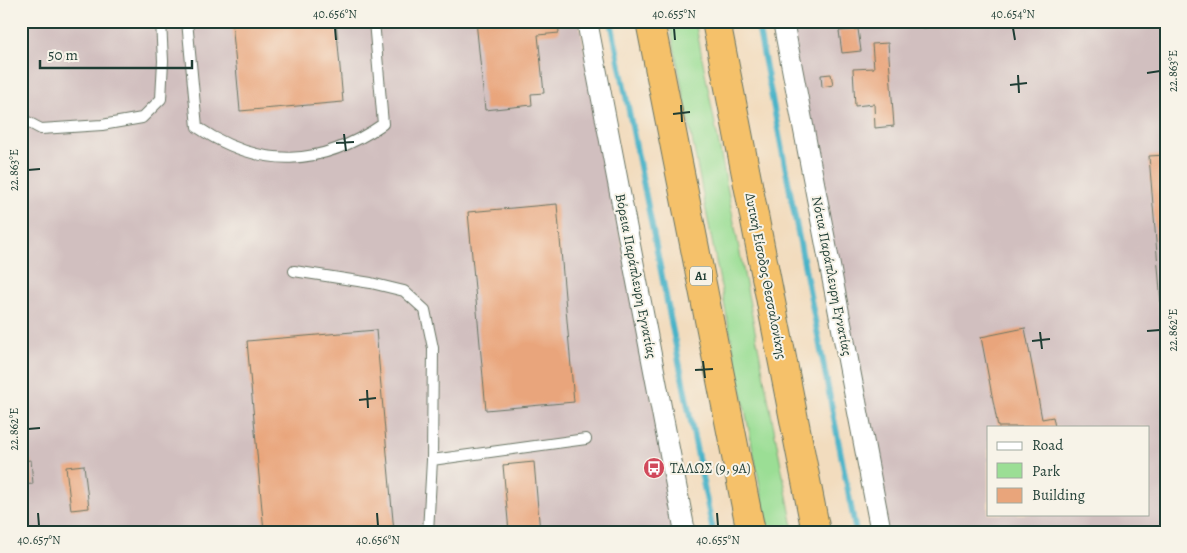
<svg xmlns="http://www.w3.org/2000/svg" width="1187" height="553" viewBox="0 0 1187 553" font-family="Alegreya,serif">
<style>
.industrial{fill:#d1bfbf;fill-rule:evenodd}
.green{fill:#9bde95;stroke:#5d8e64}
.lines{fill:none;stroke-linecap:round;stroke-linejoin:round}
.stream{stroke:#4ab3c8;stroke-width:6}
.building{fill:#e9a57b}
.lane-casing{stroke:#697564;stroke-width:12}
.street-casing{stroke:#697564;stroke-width:22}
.highway-casing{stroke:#697564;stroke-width:30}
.lane{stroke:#fff;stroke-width:10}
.street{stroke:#fff;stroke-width:20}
.highway{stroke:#f5c16b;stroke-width:28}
.ticks{fill:none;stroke:#1f3d34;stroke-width:2}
.labels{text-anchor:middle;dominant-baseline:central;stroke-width:4;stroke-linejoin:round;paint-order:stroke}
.shield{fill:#f7f3e8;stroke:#60746a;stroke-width:1}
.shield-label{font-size:12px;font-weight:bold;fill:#1f3d34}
.street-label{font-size:14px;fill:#1f3d34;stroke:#f7f3e8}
.poi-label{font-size:14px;fill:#1f3d34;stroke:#f7f3e8;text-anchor:start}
.neatline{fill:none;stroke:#1f3d34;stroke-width:2}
.ticks-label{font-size:12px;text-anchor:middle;fill:#1f3d34}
</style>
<rect width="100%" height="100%" fill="#f7f3e8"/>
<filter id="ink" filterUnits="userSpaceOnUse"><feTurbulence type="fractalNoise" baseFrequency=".02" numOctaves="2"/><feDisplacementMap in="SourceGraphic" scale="10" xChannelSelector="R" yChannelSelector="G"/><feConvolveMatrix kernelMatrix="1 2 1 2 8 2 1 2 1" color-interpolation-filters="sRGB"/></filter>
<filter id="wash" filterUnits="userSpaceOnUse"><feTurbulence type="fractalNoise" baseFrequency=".0096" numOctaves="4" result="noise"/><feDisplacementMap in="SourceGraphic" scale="20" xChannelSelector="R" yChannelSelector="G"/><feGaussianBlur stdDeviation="1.12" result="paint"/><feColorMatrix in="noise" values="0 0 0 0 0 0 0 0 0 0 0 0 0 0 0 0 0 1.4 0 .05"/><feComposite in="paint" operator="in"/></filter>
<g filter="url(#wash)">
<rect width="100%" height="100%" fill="#f2dcbe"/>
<path class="industrial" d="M21 21H579L678 532H21Z
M783 21H1166V532H881ZM988 427H1148V514H988Z"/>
<path class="green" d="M669 21H695L794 532H769Z"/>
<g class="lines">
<path class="stream" d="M611 21 713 532
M757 21 856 532"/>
</g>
<g id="blocks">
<path class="building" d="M232 21H336L343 102 240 111Z
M476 21H558L559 33 538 35 544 93 531 94 532 105 485 110Z
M923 21H979V23L923 28Z
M858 29 861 51 842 53 839 31Z
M888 43 894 126 875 128 874 104 855 106 853 69 874 68 872 44Z
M831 74 833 85 822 87 821 75Z
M1166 155V340H1164L1149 156Z
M557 204 574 402 486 410 468 212Z
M1025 328 1042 419 1053 417 1055 427H998L981 337Z
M376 330 394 532H264L247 341Z
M31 460 33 484 21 485V461Z
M534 462 540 532H509L503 465Z
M84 465 89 508 71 510 66 467Z"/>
</g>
</g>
<g filter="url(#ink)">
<use href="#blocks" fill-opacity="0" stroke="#697564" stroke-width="1"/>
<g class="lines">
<g class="lane-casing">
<path id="lane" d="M187 21 197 127C261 170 321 167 383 124L374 21
M21 107 24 120 41 129 102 125 142 118 161 99 163 61 161 21
M294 271 371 283 404 291 425 310 433 348 432 460 428 532
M432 460 586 439"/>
</g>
<g class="street-casing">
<path id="street" d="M587 21 685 532
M783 21 881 532"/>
</g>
<g class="highway-casing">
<path id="highway" d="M650 21 751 532
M716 21 816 532"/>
</g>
<use href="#lane" class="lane"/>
<use href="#street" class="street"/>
<use href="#highway" class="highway"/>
</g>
</g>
<path class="ticks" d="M335 28 336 40M674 28 675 40M1013 28 1015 40M1147 73 1160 71M1018 75 1019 93M1010 85 1027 83M681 105 682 122M673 114 690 112M344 134 346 151M336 143 354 142M28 170 40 169M1147 331 1160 330M1040 332 1042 349M1032 341 1050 339M703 361 705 378M695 370 713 369M367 390 368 408M359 400 376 398M28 429 40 428M38 513 39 526M377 513 378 526M717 513 718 526"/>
<defs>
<g id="bus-disc" transform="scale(1.125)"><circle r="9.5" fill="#d1495b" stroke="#f7f3e8"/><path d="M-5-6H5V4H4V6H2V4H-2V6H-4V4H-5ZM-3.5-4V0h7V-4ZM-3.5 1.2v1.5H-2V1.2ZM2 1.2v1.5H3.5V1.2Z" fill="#fff"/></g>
</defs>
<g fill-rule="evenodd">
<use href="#bus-disc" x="654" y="468"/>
</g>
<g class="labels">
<rect class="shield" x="690" y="266.5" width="22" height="19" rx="4"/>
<g class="shield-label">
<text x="701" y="276">Α1</text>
</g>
<g class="street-label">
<text transform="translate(636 276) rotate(79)">Βόρεια Παράπλευρη Εγνατίας</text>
<text transform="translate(766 276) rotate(79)">Δυτική Είσοδος Θεσσαλονίκης</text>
<text transform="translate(832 276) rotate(79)">Νότια Παράπλευρη Εγνατίας</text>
</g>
<g class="poi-label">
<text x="670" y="468">ΤΑΛΩΣ (9, 9Α)</text>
</g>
</g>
<rect width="1187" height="553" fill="none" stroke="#f7f3e8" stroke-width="55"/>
<rect x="987" y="426" width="162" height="90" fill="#f7f3e8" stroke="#a1aaa0"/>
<rect x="997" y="442" width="25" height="8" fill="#ffffff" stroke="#a1aaa0"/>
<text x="1032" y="450" font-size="15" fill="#1f3d34">Road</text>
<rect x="997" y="463" width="25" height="15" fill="#9bde95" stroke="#a1aaa0"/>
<text x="1032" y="476" font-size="15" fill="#1f3d34">Park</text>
<rect x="997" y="488" width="25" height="15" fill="#e9a57b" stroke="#a1aaa0"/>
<text x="1032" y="500" font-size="15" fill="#1f3d34">Building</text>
<path d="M40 60v8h152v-8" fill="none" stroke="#1f3d34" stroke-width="2.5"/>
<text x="48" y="60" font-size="15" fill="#1f3d34" stroke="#f7f3e8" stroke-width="4" paint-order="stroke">50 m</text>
<rect x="28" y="28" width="1132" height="498" class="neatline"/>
<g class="ticks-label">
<text x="335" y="18">40.656°N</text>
<text x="674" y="18">40.655°N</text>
<text x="1013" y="18">40.654°N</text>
<text transform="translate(1173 71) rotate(-90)" y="4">22.863°E</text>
<text transform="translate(14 170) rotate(-90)" y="4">22.863°E</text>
<text transform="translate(1173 330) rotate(-90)" y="4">22.862°E</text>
<text transform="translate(14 429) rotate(-90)" y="4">22.862°E</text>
<text x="39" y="544">40.657°N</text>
<text x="378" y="544">40.656°N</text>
<text x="718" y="544">40.655°N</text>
</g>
</svg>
